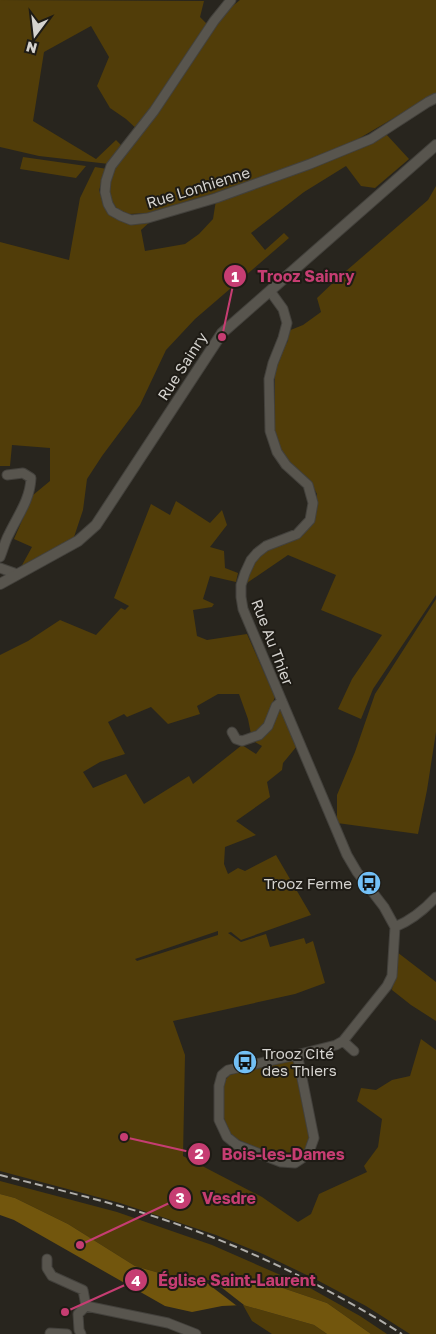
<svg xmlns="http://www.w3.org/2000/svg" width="436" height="1334" viewBox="0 0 436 1334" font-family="'Golos Text',sans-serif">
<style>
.green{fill:#513d09;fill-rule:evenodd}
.water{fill:#72560d}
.pier{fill:#28251e}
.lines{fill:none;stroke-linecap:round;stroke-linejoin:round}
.minor-casing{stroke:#43413c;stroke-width:11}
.tertiary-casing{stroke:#43413c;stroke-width:12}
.minor{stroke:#58554e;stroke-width:9}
.tertiary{stroke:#58554e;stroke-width:10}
.rail{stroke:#b0aea9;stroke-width:2;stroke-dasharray:8 4;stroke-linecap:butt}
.labels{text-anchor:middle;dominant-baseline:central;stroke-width:4;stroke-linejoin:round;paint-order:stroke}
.street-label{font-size:15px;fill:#d5d3cf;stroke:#1e1b15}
.poi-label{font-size:15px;fill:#d5d3cf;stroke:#1e1b15;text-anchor:end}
.leader{fill:none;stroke:#c63d72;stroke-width:2}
.callout-dot{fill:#c63d72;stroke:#1e1b15;stroke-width:2}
.mark-label{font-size:15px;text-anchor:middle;font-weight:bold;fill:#fff}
.callout-label{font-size:16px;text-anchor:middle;font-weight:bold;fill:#c63d72;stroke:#1e1b15;stroke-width:4;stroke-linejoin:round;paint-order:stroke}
</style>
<rect width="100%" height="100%" fill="#28251e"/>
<path class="green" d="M0 0 204 1 200 17 207 24 150 112 155 117 224 13 240 0H436V95L428 98 341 149 234 187 175 205 148 213 129 214 117 209 108 194 109 179 120 159 141 133 126 119 110 108 97 86 109 57 91 26 44 52 33 121 96 159 116 140 122 146 109 164 39 156 0 147Z
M386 134 409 159 375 188 361 186 346 166 304 192 251 233 265 250 284 233 289 238 195 319 166 350 140 405 102 456 87 479 83 510 73 540 21 567 32 547 14 539 33 495 50 481V448L12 445 10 466H0V242L69 260 80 198 95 167 107 169 99 190 104 207 115 218 125 222 152 220 141 230 145 251 185 244 199 234 213 219 216 200 294 174Z
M23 157 86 166 76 178 20 169Z
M436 186V595L373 689 361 719 338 709 352 679 382 635 321 610 336 575 288 555 244 585 245 580 261 551 289 539 303 535 315 519 317 494 309 479 284 458 277 443 275 433V379L273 370 277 357 288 341V331L303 325 321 312 317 298 338 278 428 200Z
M176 501 210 523 222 510 227 525 210 547 224 551 225 568 238 573 236 582 210 576 203 599 214 604 212 607 193 610 197 636 207 640 247 634 275 697 263 727 251 734 248 719 239 694H218L197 706 200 714 168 724 151 707 127 717 124 714 108 722 125 754 100 762 83 772 93 788 126 774 144 804 189 776 193 784 242 745 256 754 262 746 253 741 277 710 284 711 297 746 283 763 282 770 267 782 270 797 236 821 256 835 225 847 224 864 228 874 238 868 245 871 276 855 311 915 241 940 231 932 228 933 241 942 266 934 270 947 304 938 306 944 313 941 325 983 295 994 173 1021 185 1055 183 1156 262 1197 298 1222 311 1214 319 1194 367 1172 364 1166 378 1147 382 1119 357 1101 361 1088 376 1090 392 1080 410 1076 421 1039 436 1050V1334H410L366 1306 315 1279 263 1254 216 1235 120 1203 0 1171V655L28 641 60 620 96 635 121 608 125 610 129 606 114 598 151 504 170 515ZM218 931V935L137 961 135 959Z
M436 599V732L427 790 418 834 337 823V795L355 752 375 694Z
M397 952 436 982V1021L411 1005 392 990Z
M282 1060H290L294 1062 310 1133C310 1148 301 1161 285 1160L237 1139 230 1133 224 1118 223 1089 225 1080 230 1075Z
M0 1181 117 1212 212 1245 310 1288 360 1316 387 1334H371L327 1303 274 1285 187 1281 135 1266 68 1224 15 1198 0 1194Z
M243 1305 314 1325 327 1334H272L252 1321Z"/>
<path class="water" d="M0 1194 15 1198 68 1224 135 1266 187 1281 274 1285 327 1303 371 1334H327L314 1325 243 1305 222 1306 192 1312 165 1306 14 1220 0 1215Z"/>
<path class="pier" d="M203 1280H212L244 1305 237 1306Z"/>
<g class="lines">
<g class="minor-casing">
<path id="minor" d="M231 0 214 21 154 111 111 166 106 181 105 192 108 204 112 211 121 216 131 220 148 218 216 198 310 164 371 139 428 102 436 98
M270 291 283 309 287 323 283 338 273 363 269 379 270 431 277 452 286 465 308 485 313 503 310 520 297 534 266 546 257 553 251 560 245 573 241 585V597L243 609 347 855 357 872 384 907 395 927 392 976 387 986 343 1041 336 1045 296 1055 228 1070 222 1075 219 1086V1120L227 1137 237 1145 281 1162 295 1163 304 1157 309 1152 314 1138 299 1063 296 1055
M0 557C3 550 5 541 9 534 18 515 30 500 31 478L23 473 7 475
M0 568 17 574
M232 732 236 739 242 741 259 735 268 726 276 706 282 701
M395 927C412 920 424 910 436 897
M343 1041 354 1051
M47 1259V1268L52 1276 83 1290 86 1306
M86 1306 168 1323 196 1334
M50 1333 67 1334
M81 1334 79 1330 78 1314 86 1306"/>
</g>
<g class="tertiary-casing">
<path id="tertiary" d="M0 584 78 541 96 525 222 333 436 145"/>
</g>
<use href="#minor" class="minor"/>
<use href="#tertiary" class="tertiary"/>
<path class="rail" d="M0 1175C55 1189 111 1202 165 1220 248 1248 328 1287 402 1334"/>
</g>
<defs>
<g id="bus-disc" transform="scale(1.25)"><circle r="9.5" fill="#73c0f6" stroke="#1e1b15"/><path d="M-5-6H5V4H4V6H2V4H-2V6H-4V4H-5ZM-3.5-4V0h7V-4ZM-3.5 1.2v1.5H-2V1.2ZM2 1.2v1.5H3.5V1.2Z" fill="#111"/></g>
</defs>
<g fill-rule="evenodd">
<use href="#bus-disc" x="369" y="883"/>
<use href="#bus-disc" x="245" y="1062"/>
</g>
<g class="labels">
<g class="street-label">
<text transform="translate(198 187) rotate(-17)">Rue Lonhienne</text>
<text transform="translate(182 366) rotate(-57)">Rue Sainry</text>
<text transform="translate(273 642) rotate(69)">Rue Au Thier</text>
</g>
<g class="poi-label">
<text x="352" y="883">Trooz Ferme</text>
<text x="262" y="1053" text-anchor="start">Trooz Cité<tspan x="262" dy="17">des Thiers</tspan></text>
</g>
</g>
<path class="leader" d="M222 337L235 276M124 1137L199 1154M80 1245L180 1198M65 1312L136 1280"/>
<g class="callout-dot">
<circle cx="222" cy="337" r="5"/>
<circle cx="124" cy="1137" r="5"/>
<circle cx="80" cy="1245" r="5"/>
<circle cx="65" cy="1312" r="5"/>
<circle cx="235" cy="276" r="12"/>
<circle cx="199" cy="1154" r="12"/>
<circle cx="180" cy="1198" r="12"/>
<circle cx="136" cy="1280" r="12"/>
</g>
<g class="mark-label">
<text x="235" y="282">1</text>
<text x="199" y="1159">2</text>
<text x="180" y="1203">3</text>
<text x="136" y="1286">4</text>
</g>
<g class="callout-label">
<text x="306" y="282">Trooz Sainry</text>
<text x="283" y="1160">Bois-les-Dames</text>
<text x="229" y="1204">Vesdre</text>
<text x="237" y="1286">Église Saint-Laurent</text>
</g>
<g transform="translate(35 35) rotate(195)" stroke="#1e1b15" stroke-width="4" paint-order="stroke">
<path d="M0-4L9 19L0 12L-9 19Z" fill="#d5d3cf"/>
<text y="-8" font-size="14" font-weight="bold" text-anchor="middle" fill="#d5d3cf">N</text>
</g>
</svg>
